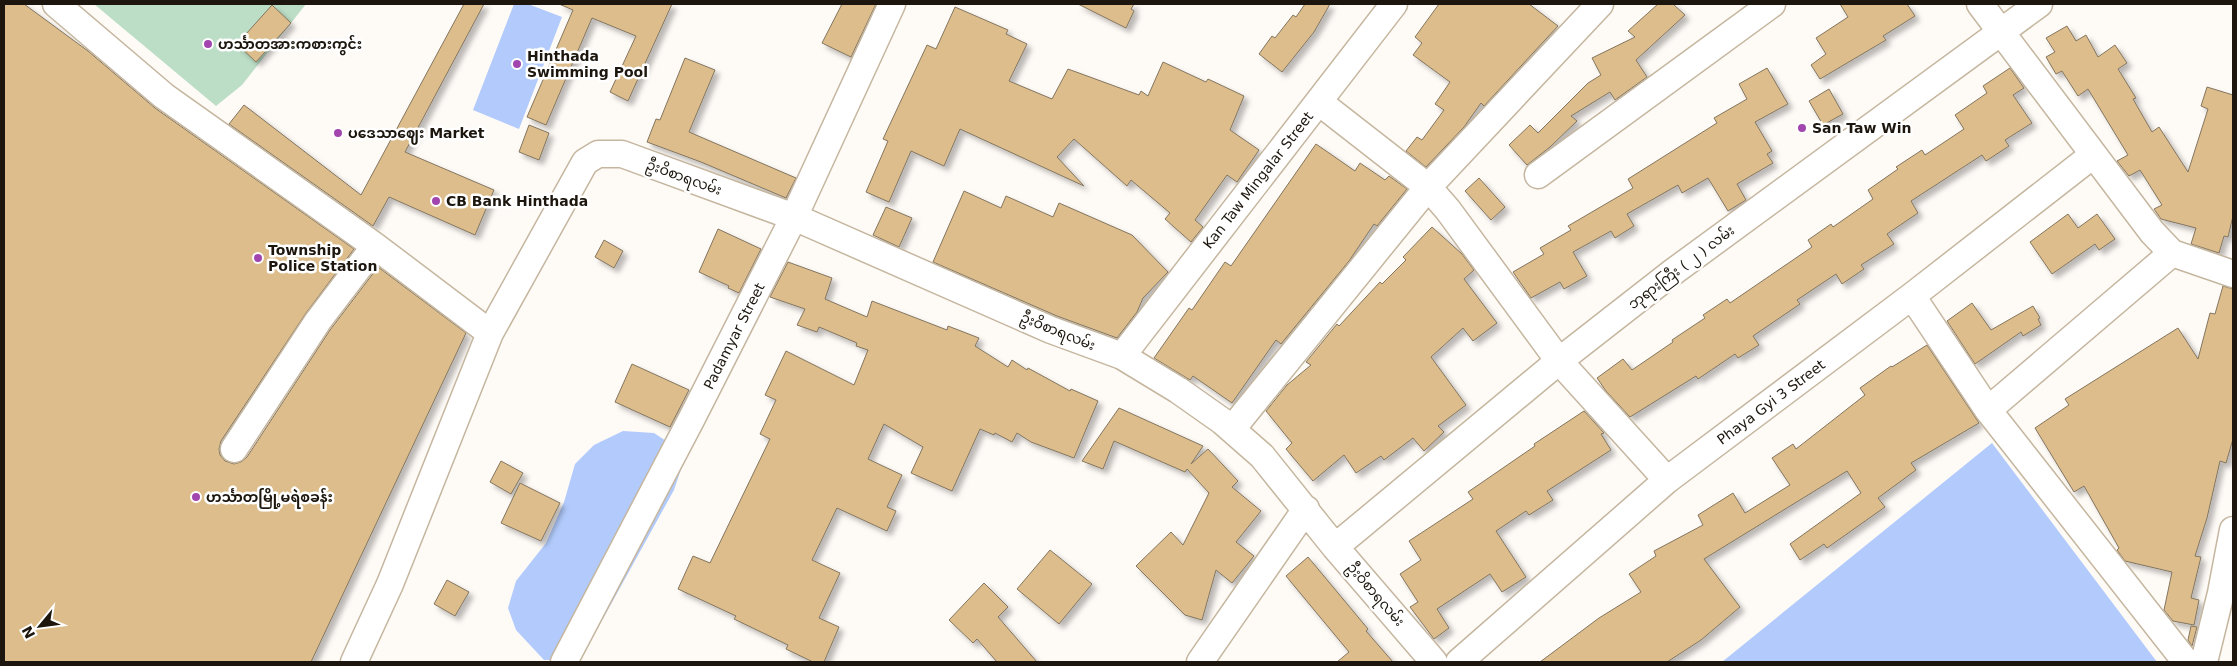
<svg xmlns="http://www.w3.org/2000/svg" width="2237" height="666" viewBox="0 0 2237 666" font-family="'DejaVu Sans','Noto Sans Myanmar',sans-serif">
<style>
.green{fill:#bcdec6}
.water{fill:#b2cbfc}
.building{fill:#dcbd8b;stroke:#83755f;filter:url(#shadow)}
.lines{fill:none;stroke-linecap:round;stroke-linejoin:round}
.minor-casing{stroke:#c5b69f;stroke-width:29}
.minor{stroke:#fff;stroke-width:26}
.poi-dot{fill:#a245ae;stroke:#fff;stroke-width:2}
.labels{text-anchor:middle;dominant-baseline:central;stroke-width:5;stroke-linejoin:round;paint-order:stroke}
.poi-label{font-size:14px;font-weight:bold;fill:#1c160e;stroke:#fff;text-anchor:start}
.street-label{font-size:14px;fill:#1c160e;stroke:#fff}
</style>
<defs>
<filter id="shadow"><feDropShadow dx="4.5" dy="4.5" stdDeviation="2.5" flood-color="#0004"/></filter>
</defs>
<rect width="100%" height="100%" fill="#fefaf6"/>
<path class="green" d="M94 4H306L242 85 216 106Z"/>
<path class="water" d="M514 4H528L562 17 519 129 473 110Z
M623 431 654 433 686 454 674 490 589 644 576 659 544 660 516 630 508 608 516 581 546 543 564 502 575 464 594 445Z
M1992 443 2157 662H1722Z"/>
<path class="building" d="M4 4H24L88 51 155 108 354 249 306 313 221 441 219 449 220 455 225 461 234 464 241 462 247 457 330 330 378 267 466 333 311 662H4Z
M464 4H484L405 152 494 190 475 235 389 197 373 226 229 124 244 105 361 195Z
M559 4H672L628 101 610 92 636 36 592 18 546 125 527 117 573 10Z
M842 4H876L851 57 822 43Z
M1078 4H1134L1131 9 1134 11 1126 28Z
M1305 4H1330L1314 32 1282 72 1259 54 1272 36 1275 38 1293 15 1296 17Z
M1439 4H1529L1558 26 1484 106 1481 103 1464 127 1426 167 1406 151 1417 137 1422 140 1444 110 1435 104 1450 82 1413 55 1422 43 1415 37Z
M1658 4H1673L1685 15 1636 60 1647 77 1615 100 1610 92 1571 116 1577 121 1550 147 1527 165 1509 145 1530 125 1538 133 1588 83 1601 75 1592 58 1635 37 1628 31Z
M1840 4H1907L1915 16 1883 36 1886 40 1820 79 1811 65 1826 54 1816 38 1848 17Z
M272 5 291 23 256 62 237 44Z
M955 7 1008 30 1006 34 1027 44 1009 81 1052 99 1068 69 1139 95 1141 91 1148 96 1163 62 1206 82 1208 79 1244 96 1230 130 1259 150 1237 182 1227 175 1195 220 1203 227 1191 242 1165 219 1170 213 1131 180 1127 186 1074 139 1057 157 1084 186 960 129 944 166 911 151 889 202 866 192 888 141 883 139 927 45 936 49Z
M2067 26 2076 41 2086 35 2098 57 2115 45 2127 63 2118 69 2136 98 2133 99 2152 132 2159 127 2188 172 2208 109 2201 106 2207 87 2233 95V216L2228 237 2224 236 2219 253 2191 244 2196 228 2161 219 2154 209 2162 205 2140 170 2129 176 2117 161 2128 155 2088 89 2078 96 2062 71 2056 74 2046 57 2055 52 2046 38Z
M685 58 715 70 689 132 796 178 786 198 701 162 647 142 656 119 660 120Z
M1767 68 1788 104 1755 122 1772 151 1767 154 1773 163 1737 184 1746 200 1728 211 1708 178 1682 193 1678 185 1627 214 1634 226 1615 238 1611 231 1573 252 1587 276 1564 289 1560 282 1531 298 1513 272 1544 254 1540 248 1571 230 1568 226 1633 188 1628 179 1717 123 1714 118 1747 99 1739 84Z
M2010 68 2024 88 2013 95 2032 123 2005 140 2009 146 1986 161 1982 155 1911 201 1918 213 1887 234 1894 244 1861 265 1864 269 1842 284 1836 274 1797 300 1800 304 1753 336 1759 345 1738 358 1735 354 1698 379 1696 376 1630 417 1606 391 1597 378 1623 359 1632 370 1673 342 1672 340 1705 318 1703 315 1727 299 1730 303 1812 247 1808 240 1831 224 1833 227 1873 199 1868 190 1898 169 1896 167 1922 150 1925 155 1964 129 1955 115 1987 93 1983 86Z
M1829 89 1843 114 1823 125 1809 101Z
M529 125 549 133 539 160 519 152Z
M1316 144 1355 171 1360 163 1385 180 1389 176 1407 189 1377 226 1374 224 1349 261 1281 344 1276 340 1232 403 1193 376 1190 380 1154 358 1189 308 1192 310 1225 262 1231 266Z
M1479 178 1505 207 1491 220 1465 191Z
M964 191 1001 208 1006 196 1053 217 1059 203 1132 235 1168 272 1143 298 1137 312 1117 338 1057 316 933 262Z
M886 207 912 218 899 247 873 235Z
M2068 214 2078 228 2097 214 2115 239 2099 250 2095 244 2052 274 2030 242Z
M1432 227 1462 254 1474 270 1464 279 1497 323 1473 341 1463 328 1431 357 1466 405 1438 426 1444 432 1424 451 1413 438 1384 460 1381 456 1356 473 1344 455 1313 481 1286 449 1292 443 1266 411 1287 385 1311 365 1306 362 1337 324 1339 326 1380 282 1382 284 1406 260 1403 257Z
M718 229 761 249 739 293 728 288 729 286 699 272Z
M604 240 623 251 614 268 595 257Z
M788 262 832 278 825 299 867 317 872 301 947 330 948 326 979 338 975 346 1008 367 1012 360 1027 370 1028 368 1070 391 1071 389 1098 401 1074 458 1031 442 1017 433 1012 442 995 433 994 435 980 429 952 491 911 473 923 447 884 424 868 459 902 475 887 507 896 511 887 531 837 508 812 560 840 573 819 618 839 627 824 662H813L786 649 788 645 734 619 736 616 678 589 693 556 710 563 770 439 760 434 776 400 765 395 786 351 854 385 868 350 856 346 857 343 819 327 817 332 797 325 805 309 770 297Z
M2223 286 2233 289V439L2226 463 2220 461 2207 518 2195 556 2201 557 2191 598 2199 600 2194 625 2173 621 2164 610 2172 572 2125 561 2117 550 2119 548 2084 486 2074 492 2035 428 2069 405 2065 399 2178 328 2198 359 2210 313 2215 314Z
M1972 303 1991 330 2033 306 2040 318 2038 319 2041 325 2023 336 2021 332 1975 364 1947 321Z
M1927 345 1979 423 1911 463 1916 470 1878 498 1885 507 1827 548 1824 544 1800 560 1790 544 1861 493 1847 471 1704 559 1740 607 1701 640 1667 662H1540L1599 618 1641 592 1629 574 1656 556 1654 551 1703 525 1698 515 1733 493 1745 513 1790 485 1772 458 1793 444 1796 449 1865 395 1860 388 1891 366 1892 367Z
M632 364 689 390 670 427 615 402Z
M1119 408 1203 446 1191 464 1208 449 1238 481 1232 487 1261 511 1236 542 1254 556 1232 583 1216 570 1202 620 1185 615 1136 566 1171 532 1183 545 1209 493 1187 469 1185 472 1114 441 1103 469 1082 461Z
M1584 411 1604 433 1601 434 1611 450 1547 491 1553 500 1529 515 1526 511 1496 531 1526 577 1502 592 1490 574 1437 609 1449 628 1434 639 1410 607 1418 602 1400 574 1421 560 1409 541 1473 499 1468 492 1535 446 1534 444Z
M501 461 523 473 511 494 490 482Z
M520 483 560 503 541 541 501 523Z
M1050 550 1092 584 1059 624 1017 589Z
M1308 557 1368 629 1366 631 1393 662H1337L1349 652 1286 576Z
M447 580 469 592 455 616 434 604Z
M984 583 1008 607 998 617 1037 662H997L977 639 973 643 949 620Z
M2191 626 2197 627 2192 646 2188 640Z"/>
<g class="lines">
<g class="minor-casing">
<path id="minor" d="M56 4 164 96 375 246 490 333 585 162 598 154H622L794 217 1051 330 1122 356 1178 390 1222 421 1262 456 1335 547 1434 662
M1980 4 2152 232 2172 253 2233 274
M1319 102 1428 187 1448 210 1559 361 1667 480
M1538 175 1772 4
M1912 296 1988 410 2186 662
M1122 356 1394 4
M1988 410 2172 253
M1232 429 1428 187 1600 4
M234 449 318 321 375 246
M1335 547 1559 361 1673 272 2039 4
M354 662 390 584 490 333
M564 662 692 418 794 217 892 4
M1200 662 1306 509
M1459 662 1667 480 1912 296 2093 155
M2204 662 2221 593 2233 530"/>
</g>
<use href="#minor" class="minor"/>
</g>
<g class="poi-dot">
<circle cx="208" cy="44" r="5"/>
<circle cx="517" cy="64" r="5"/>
<circle cx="1802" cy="128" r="5"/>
<circle cx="338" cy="133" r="5"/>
<circle cx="436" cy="201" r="5"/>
<circle cx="258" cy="258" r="5"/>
<circle cx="196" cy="497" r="5"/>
</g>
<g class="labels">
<g class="poi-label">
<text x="218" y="44">ဟင်္သာတအားကစားကွင်း</text>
<text x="527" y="56">Hinthada<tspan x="527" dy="16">Swimming Pool</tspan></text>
<text x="1812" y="128">San Taw Win</text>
<text x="348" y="133">ပဒေသာဈေး Market</text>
<text x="446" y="201">CB Bank Hinthada</text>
<text x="268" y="250">Township<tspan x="268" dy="16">Police Station</tspan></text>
<text x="206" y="497">ဟင်္သာတမြို့မရဲစခန်း</text>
</g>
<g class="street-label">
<text transform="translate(684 177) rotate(20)">ဦးဝိစာရလမ်း</text>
<text transform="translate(1258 180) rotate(-52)">Kan Taw Mingalar Street</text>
<text transform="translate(1681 267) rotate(-37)">ဘုရားကြီး ( ၂ ) လမ်း</text>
<text transform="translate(1058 331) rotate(22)">ဦးဝိစာရလမ်း</text>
<text transform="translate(734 336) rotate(-63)">Padamyar Street</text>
<text transform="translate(1771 402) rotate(-37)">Phaya Gyi 3 Street</text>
<text transform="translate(1376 594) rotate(49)">ဦးဝိစာရလမ်း</text>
</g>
</g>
<rect width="2237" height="666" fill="none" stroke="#1c160e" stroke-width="10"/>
<g transform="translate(40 626) rotate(241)" stroke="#ffffff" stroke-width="4" paint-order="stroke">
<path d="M0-4L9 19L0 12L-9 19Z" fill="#1c160e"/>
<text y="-8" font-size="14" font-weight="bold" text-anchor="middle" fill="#1c160e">N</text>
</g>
</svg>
